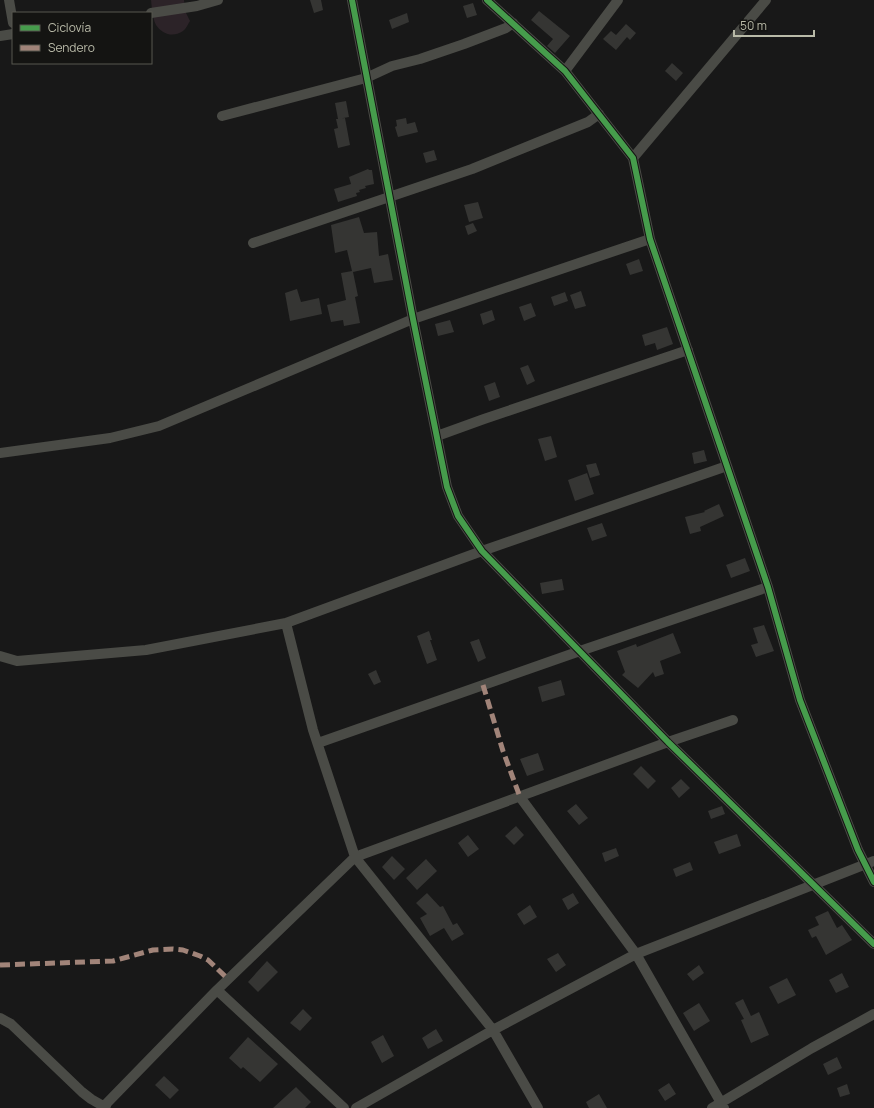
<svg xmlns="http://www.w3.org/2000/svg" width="874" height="1108" viewBox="0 0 874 1108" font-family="Manrope,sans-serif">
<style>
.green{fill:#2c2328}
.building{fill:#353533}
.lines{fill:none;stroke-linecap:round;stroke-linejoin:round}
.street{stroke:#4a4b46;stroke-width:10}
.quiet{stroke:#a18479;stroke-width:5;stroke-dasharray:10 5;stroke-linecap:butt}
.cycleway-casing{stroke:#141412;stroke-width:8}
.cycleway{stroke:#469c4c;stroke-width:6}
</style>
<rect width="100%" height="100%" fill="#181818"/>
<path class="green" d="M151 0H184L185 11 190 21C188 24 186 29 183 31 173 38 162 34 156 25 152 17 152 8 151 0Z"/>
<path class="building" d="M310 0H321L323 10 314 13Z
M473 3 477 15 467 18 463 6Z
M539 11 570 36 555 53 547 46 553 39 531 20Z
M407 13 409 22 392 29 389 20Z
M626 24 636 33 630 40 627 37 616 50 603 39 611 31 616 35Z
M672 63 683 73 676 81 665 71Z
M346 101 349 117 338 119 335 103Z
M345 118 350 145 338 148 334 129 338 128 336 119Z
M406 118 407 124 415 122 418 132 398 137 395 127 397 126 396 120Z
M434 150 437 160 426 163 423 153Z
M368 169 369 170H372L374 184 365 186 366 188 359 190 360 192 356 193 357 196 338 202 334 189 351 184 349 177Z
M478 202 483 218 469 222 464 205Z
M359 217 364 233 377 232 379 256 388 254 393 280 374 283 371 268 353 272 358 296 355 297 360 323 344 326 343 320 331 322 327 305 346 300 341 273 352 271 347 250 335 253 331 225Z
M473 223 477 231 468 235 465 226Z
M639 259 643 271 630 275 626 264Z
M297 289 301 302 319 298 322 314 290 321 285 293Z
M581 291 586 306 575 309 570 295Z
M565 292 568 301 554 306 551 297Z
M531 303 536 316 524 321 519 307Z
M492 310 495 320 483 325 480 314Z
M450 320 454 332 438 336 435 324Z
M667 327 673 344 657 350 655 343 645 346 642 335Z
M528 365 535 381 527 385 520 368Z
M495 382 500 397 489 401 484 386Z
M551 436 557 457 545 461 538 439Z
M704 450 707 461 694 464 692 453Z
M596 463 600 475 590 478 586 465Z
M587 473 594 494 575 501 568 480Z
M719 504 724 516 700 527 701 531 690 534 685 517 705 512 704 511Z
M602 523 607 536 592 541 587 528Z
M745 558 750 571 731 578 726 565Z
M562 579 564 590 542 594 540 583Z
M764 625 774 651 756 657 751 645 758 643 753 628Z
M429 631 432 640H430L437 660 427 664 417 636Z
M673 633 681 653 660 661 664 674 655 677 653 672 638 688 622 675 625 672 617 651 636 644 637 647Z
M479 639 486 658 478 662 470 642Z
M376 670 381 682 374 685 368 674Z
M561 680 565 695 542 702 538 687Z
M538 753 544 770 527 776 520 759Z
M641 766 656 781 648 789 633 774Z
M681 779 690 788 679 798 671 788Z
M576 804 588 818 579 825 567 811Z
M722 806 725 814 711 819 708 811Z
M516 826 524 835 514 845 505 836Z
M737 834 741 846 719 854 714 842Z
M468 835 479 849 468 857 458 843Z
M616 848 619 856 605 862 602 853Z
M392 856 405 869 394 880 382 867Z
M426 859 437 871 417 890 406 878Z
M690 862 693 870 676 877 673 869Z
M427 893 440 907 443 906 453 925 457 923 464 934 452 941 444 928 430 936 420 918 427 914 416 903Z
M573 893 579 903 568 910 562 899Z
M530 905 537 917 524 925 517 914Z
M828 911 837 928 842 925 852 940 826 955 816 936 812 938 808 930 819 925 815 917Z
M558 953 566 965 556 972 547 959Z
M267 961 278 972 258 992 248 982Z
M699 965 704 973 693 981 687 974Z
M842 973 849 987 836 993 829 980Z
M787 978 796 995 778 1004 769 987Z
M743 999 751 1016 759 1012 769 1035 751 1043 741 1020 744 1019 735 1003Z
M699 1003 710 1021 694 1031 683 1013Z
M303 1009 312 1018 300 1031 290 1023Z
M436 1029 443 1041 428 1049 422 1038Z
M383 1035 394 1056 382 1063 371 1042Z
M248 1037 278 1064 260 1082 243 1067 241 1069 229 1058Z
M837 1057 842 1068 828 1075 823 1064Z
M164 1076 179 1090 170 1099 155 1085Z
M669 1083 676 1094 665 1101 658 1090Z
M847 1084 850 1094 840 1097 837 1088Z
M296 1087 311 1102 305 1108H273Z
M599 1094 607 1108H589L586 1102Z"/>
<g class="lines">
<path class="street" d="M9 0 13 23
M352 0 413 319 447 487 458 516 482 551 668 742 874 944
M487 0 565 71 633 158 650 239 768 587 800 700 858 850 874 882
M151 13 197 6 218 0
M0 36 13 34
M565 71 618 0
M222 116 366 78 392 66 420 59 464 44 506 28 513 23
M633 158 766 0
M253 243 472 169 588 122 599 114
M437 436 484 419 688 350
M0 453 110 438 159 426 413 319 650 239
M286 623 313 730 355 857 493 1030 538 1108
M0 656 17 661 146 650 286 623 482 551 727 466
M318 743 580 651 768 587
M520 797 636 954 724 1108
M217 990 344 1108
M0 1018 11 1024 82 1092 91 1099 105 1107
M105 1108 107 1103 217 990 355 857 668 742 733 720
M356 1108 493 1030 636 954 874 861
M712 1108 812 1048 874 1014"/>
<path class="quiet" d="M483 685 503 751 520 797
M0 965 113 961 153 950 173 949 183 950 200 956 208 960 228 979"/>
<g class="cycleway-casing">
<path id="cycleway" d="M352 0 413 319 447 487 458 516 482 551 668 742 874 944
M487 0 565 71 633 158 650 239 768 587 800 700 858 850 874 882"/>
</g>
<use href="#cycleway" class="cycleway"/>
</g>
<rect x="12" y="12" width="140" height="52" fill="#141412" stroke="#56564e"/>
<rect x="20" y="25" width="20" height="6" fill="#469c4c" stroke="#56564e"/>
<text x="48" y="32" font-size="12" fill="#b9baa8">Ciclovía</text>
<rect x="20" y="45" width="20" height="6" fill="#a18479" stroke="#56564e"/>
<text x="48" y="52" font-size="12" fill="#b9baa8">Sendero</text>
<path d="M734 30v6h80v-6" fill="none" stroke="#b9baa8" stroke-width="2"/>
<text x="740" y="30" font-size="12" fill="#b9baa8" stroke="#141412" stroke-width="3" paint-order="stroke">50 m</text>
</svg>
